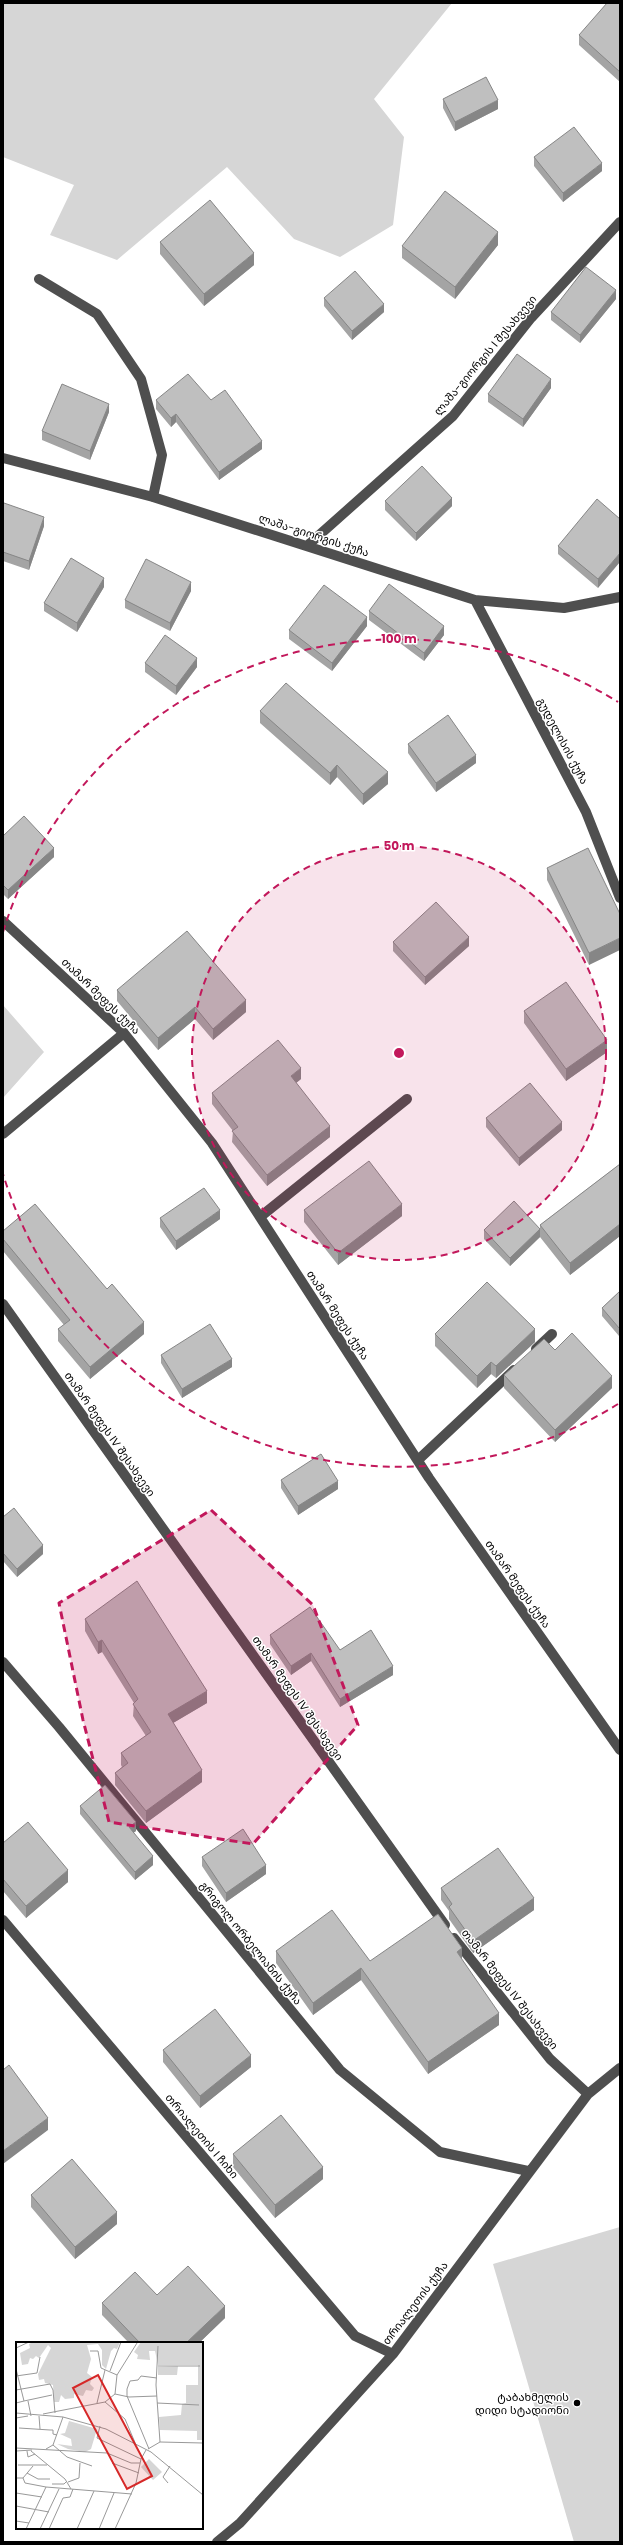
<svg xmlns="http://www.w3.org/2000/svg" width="623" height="2545" viewBox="0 0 623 2545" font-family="Poppins,'Noto Sans Georgian',sans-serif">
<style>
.green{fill:#d6d6d6}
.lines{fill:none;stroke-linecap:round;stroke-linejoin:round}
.minor{stroke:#4f4f4f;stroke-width:10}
.wall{fill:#a4a4a4}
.shaded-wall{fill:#868686}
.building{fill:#bfbfbf;stroke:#868686}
.marked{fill:#c2185b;fill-opacity:0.2;stroke:#c2185b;stroke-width:3;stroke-dasharray:8 5;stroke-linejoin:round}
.ring{fill:none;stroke:#c2185b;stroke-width:2;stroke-dasharray:7 5}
.poi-dot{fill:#000;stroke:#fff;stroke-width:1.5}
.labels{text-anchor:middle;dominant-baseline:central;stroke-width:3;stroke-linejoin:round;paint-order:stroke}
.street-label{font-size:11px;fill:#000;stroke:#fff}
.poi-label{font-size:11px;fill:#000;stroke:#fff;text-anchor:end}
.inset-road{fill:none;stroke:#999;stroke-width:1}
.view{fill:#d62828;fill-opacity:0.15;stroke:#d62828;stroke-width:2}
.inset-edge{fill:none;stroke:#000;stroke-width:2}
.centre{fill:#c2185b;stroke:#fff;stroke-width:2}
.ring-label{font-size:12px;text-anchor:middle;font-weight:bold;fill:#c2185b;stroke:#fff;stroke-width:3;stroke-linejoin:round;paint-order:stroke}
</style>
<rect width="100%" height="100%" fill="#fff"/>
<path class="green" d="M3 3H452L374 99 404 137 393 225 340 257 294 239 227 167 117 260 50 235 74 185 3 157Z
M3 1005 44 1052 3 1098Z
M620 2227V2542H574L493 2264Z"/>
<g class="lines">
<path class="minor" d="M39 279 97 314 141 379 162 455 153 497
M3 458 153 497 475 600 564 608 620 597
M308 545 453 416 531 318 620 222
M475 600 586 812 620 898
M3 921 124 1033 212 1143 429 1478 620 1750
M3 1134 124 1033
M260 1217 407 1099
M3 1304 445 1925
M536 1349 552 1334
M418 1460 514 1370
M3 1662 59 1727 340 2070 440 2152 528 2171
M3 1920 355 2336 393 2354
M454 1938 550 2059 588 2094
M217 2542 240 2523 393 2354 588 2094 620 2068"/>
</g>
<path class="wall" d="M620 3V82L579 45V35Z
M443 99 498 109 455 131 443 108Z
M534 157 602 171 563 202 534 166Z
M160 242 254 265 204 306 160 254Z
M498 245 455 299 402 258V246Z
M324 298 384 312 352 340 324 306Z
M616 299 580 343 551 320V312Z
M551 388 523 427 488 402V394Z
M156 400 262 449 219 480 176 422 171 427 156 409Z
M109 412 90 460 42 440V431Z
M385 501 452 506 416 541 385 510Z
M3 505 44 526 29 570 3 561Z
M620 519 598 588 558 554V546Z
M104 587 77 632 44 611V603Z
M191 591 170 631 125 608V600Z
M369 611 444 635 424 661 369 620Z
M367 626 332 671 289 639V630Z
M145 663 197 667 176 695 145 672Z
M260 711 388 784 363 805 337 777 330 785 260 723Z
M408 744 476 763 436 792 408 753Z
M3 836 54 857 8 899 3 894Z
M547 868 620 914 589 965 547 880Z
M393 942 469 946 425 985 393 951Z
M117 990 246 1012 213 1040 195 1019 158 1050 117 1001Z
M524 1011 607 1052 566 1081 524 1023Z
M301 1079 296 1083 330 1137 267 1186 232 1142 233 1131 212 1104V1093Z
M486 1118 562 1130 519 1166 486 1127Z
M620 1164V1236L570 1275 540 1237 510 1266 484 1239V1230L540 1229V1225Z
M304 1210 402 1216 338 1265 304 1222Z
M160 1218 220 1219 176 1250 160 1227Z
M3 1231 144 1334 90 1379 58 1341V1329L64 1325 3 1251Z
M620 1291 619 1336 602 1316V1308Z
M435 1334 535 1342 496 1378 491 1374 477 1388 435 1346Z
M555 1350 612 1388 555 1442 504 1388V1375Z
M161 1355 232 1367 182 1398 161 1363Z
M281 1480 338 1489 298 1515 281 1488Z
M3 1517 43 1554 17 1577 3 1561Z
M85 1619 207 1703 173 1723 202 1782 146 1823 115 1785V1773L122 1767 121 1765V1753L146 1736 133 1716 134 1703 102 1652 98 1654 85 1631Z
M270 1635 340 1650 393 1675 340 1707 311 1661 291 1675 270 1644Z
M80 1806 136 1831 133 1833 153 1865 135 1880 80 1814Z
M3 1843 68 1882 26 1918 3 1891Z
M202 1857 266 1874 226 1902 202 1866Z
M441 1888 534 1910 473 1953 449 1919V1911L441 1900Z
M276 1951 370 1961H462L499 2025 428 2074 361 1980 313 2015 276 1963Z
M163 2050 251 2067 200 2108 163 2062Z
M233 2154 323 2179 275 2218 233 2167Z
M31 2195 117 2224 75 2259 31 2207Z
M157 2295 225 2318 199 2343H129L102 2315V2303Z"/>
<path class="shaded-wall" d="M498 100V109L455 131V122Z
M602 163V171L563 202V193Z
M498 232V245L455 299V287Z
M254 253V265L204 306V294Z
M616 290V299L580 343V335Z
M384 304V312L352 340V331Z
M551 379V388L523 427V419Z
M109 404V412L90 460V451Z
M176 414V422L171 427V418Z
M262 441V449L219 480V472Z
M452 498V506L416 541V533Z
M44 517V526L29 570V561Z
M620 553V562L598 588V579Z
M104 578V587L77 632V623Z
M191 582V591L170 631V623Z
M367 617V626L332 671V663Z
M444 626V635L424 661V653Z
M197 658V667L176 695V686Z
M476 755V763L436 792V783Z
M337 765V777L330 785V773Z
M388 772V784L363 805V794Z
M54 848V857L8 899V890Z
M469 937V946L425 985V977Z
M620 938V950L589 965V953Z
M246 1000V1012L213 1040V1029Z
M195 1007V1019L158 1050V1038Z
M607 1040V1052L566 1081V1069Z
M301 1068V1079L291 1087V1076Z
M562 1122V1130L519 1166V1158Z
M330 1126V1137L267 1186V1175Z
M402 1204V1216L338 1265V1253Z
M220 1210V1219L176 1250V1241Z
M620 1224V1236L570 1275V1263Z
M540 1229V1237L510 1266V1258Z
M144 1322V1334L90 1379V1367Z
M620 1327V1336H619V1328Z
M535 1329V1342L496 1378V1366Z
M232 1359V1367L182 1398V1389Z
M491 1362V1374L477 1388V1376Z
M612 1376V1388L555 1442V1430Z
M338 1481V1489L298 1515V1506Z
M43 1545V1554L17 1577V1569Z
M102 1640V1652L98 1654V1642Z
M311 1653V1661L291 1675V1666Z
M393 1666V1675L340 1707V1699Z
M207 1691V1703L168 1726V1714Z
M202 1770V1782L146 1823V1811Z
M136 1822V1831L129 1836V1827Z
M153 1856V1865L135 1880V1872Z
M266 1865V1874L226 1902V1893Z
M68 1870V1882L26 1918V1906Z
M534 1898V1910L473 1953V1941Z
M462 1948V1960L457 1952Z
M361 1968V1980L313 2015V2003Z
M499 2013V2025L428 2074V2062Z
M251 2055V2067L200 2108V2096Z
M48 2118V2130L3 2164V2151Z
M323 2167V2179L275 2218V2205Z
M117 2212V2224L75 2259V2247Z
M225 2306V2318L199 2343H186Z"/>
<path class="building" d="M607 3H620V72L579 35Z
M486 77 498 100 455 122 443 99Z
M574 127 602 163 563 193 534 157Z
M445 191 498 232 455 287 402 246Z
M210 200 254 253 204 294 160 242Z
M586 267 616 290 580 335 551 312Z
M355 271 384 304 352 331 324 298Z
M517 354 551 379 523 419 488 394Z
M188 374 211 400 225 390 262 441 219 472 176 414 171 418 156 400Z
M62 384 109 404 90 451 42 431Z
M422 466 452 498 416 533 385 501Z
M597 499 620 519V553L598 579 558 546Z
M4 503 44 517 29 561 3 552V505Z
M71 558 104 578 77 623 44 603Z
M146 559 191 582 170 623 125 600Z
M389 584 444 626 424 653 369 611Z
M324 585 367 617 332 663 289 630Z
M165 635 197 658 176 686 145 663Z
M286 683 388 772 363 794 337 765 330 773 260 711Z
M448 715 476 755 436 783 408 744Z
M24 816 54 848 8 890 3 885V836Z
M588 848 620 914V938L589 953 547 868Z
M436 902 469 937 425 977 393 942Z
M187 931 246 1000 213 1029 195 1007 158 1038 117 990Z
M566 982 607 1040 566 1069 524 1011Z
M278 1040 301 1068 291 1076 330 1126 267 1175 232 1131 238 1127 212 1093Z
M530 1083 562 1122 519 1158 486 1118Z
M369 1161 402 1204 338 1253 304 1210Z
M620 1164V1224L570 1263 540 1225Z
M204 1188 220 1210 176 1241 160 1218Z
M514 1201 540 1229 510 1258 484 1230Z
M35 1204 107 1289 112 1284 144 1322 90 1367 58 1329 70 1320 3 1239V1231Z
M487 1282 535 1329 496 1366 491 1362 477 1376 435 1334Z
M620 1291V1327L619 1328 602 1308Z
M210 1324 232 1359 182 1389 161 1355Z
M572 1333 612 1376 555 1430 504 1375 544 1339 555 1350Z
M321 1454 338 1481 298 1506 281 1480Z
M14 1508 43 1545 17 1569 3 1553V1517Z
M137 1581 207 1691 168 1714 202 1770 146 1811 115 1773 128 1763 121 1753 151 1732 133 1704 138 1699 102 1640 98 1642 85 1619Z
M310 1607 340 1650 371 1630 393 1666 340 1699 311 1653 291 1666 270 1635Z
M105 1785 136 1822 129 1827 153 1856 135 1872 80 1806Z
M28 1822 68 1870 26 1906 3 1879V1843Z
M243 1829 266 1865 226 1893 202 1857Z
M498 1848 534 1898 473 1941 449 1907 452 1904 441 1888Z
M332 1910 370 1961 438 1914 462 1948 457 1952 499 2013 428 2062 361 1968 313 2003 276 1951Z
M215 2009 251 2055 200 2096 163 2050Z
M9 2065 48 2118 3 2151V2070Z
M281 2115 323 2167 275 2205 233 2154Z
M72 2159 117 2212 75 2247 31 2195Z
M188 2266 225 2306 186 2343H140L102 2303 135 2272 157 2295Z"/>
<path class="marked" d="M211 1510 313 1605 358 1725 253 1844 109 1822 83 1720 59 1603Z"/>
<circle cx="399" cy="1053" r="207" fill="#c2185b" fill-opacity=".12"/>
<g class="ring">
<circle cx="399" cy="1053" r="207"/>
<path d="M618 1404A414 414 0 0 1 3 1174M3 932A414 414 0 0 1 618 702"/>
</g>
<circle class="poi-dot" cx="577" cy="2403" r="4"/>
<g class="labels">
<g class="street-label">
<text transform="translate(485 355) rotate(-50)">ლაშა-გიორგის I შესახვევი</text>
<text transform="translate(314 535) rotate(18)">ლაშა-გიორგის ქუჩა</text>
<text transform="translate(563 741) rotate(62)">გუდელისის ქუჩა</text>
<text transform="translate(101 996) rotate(44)">თამარ მეფეს ქუჩა</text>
<text transform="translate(338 1315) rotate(57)">თამარ მეფეს ქუჩა</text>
<text transform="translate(110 1434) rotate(55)">თამარ მეფეს IV შესახვევი</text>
<text transform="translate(518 1584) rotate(55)">თამარ მეფეს ქუჩა</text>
<text transform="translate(298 1698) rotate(55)">თამარ მეფეს IV შესახვევი</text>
<text transform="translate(251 1943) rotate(51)">გრიგოლ ორბელიანის ქუჩა</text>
<text transform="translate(510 1989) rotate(52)">თამარ მეფეს IV შესახვევი</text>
<text transform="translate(202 2136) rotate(50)">თრიალეთის I ჩიხი</text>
<text transform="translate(415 2303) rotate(-53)">თრიალეთის ქუჩა</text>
</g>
<g class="poi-label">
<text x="569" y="2397">ტაბახმელის<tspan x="569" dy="13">დიდი სტადიონი</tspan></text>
</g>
</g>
<g transform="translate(16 2342)">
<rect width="187" height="187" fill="#fff"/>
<path d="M17 0H104L101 7 98 6 95 9 90 27 86 23V8L82 2 71 3 75 17 71 31 76 35 74 42 78 46 76 49 70 48 67 54 58 52V56L49 57 45 53 43 60H38L37 43 29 41 28 37 23 38 22 32 35 6 32 3 23 16 20 14 17 17 14 16 12 22 6 23 4 11 14 6 13 2ZM125 0H187V98H181V89L144 88 143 75 165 73 166 62 170 61V43H182V23H142L139 9H133L134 18 121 17 122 13 118 10ZM162 24 161 33H142V25ZM53 79 81 87 75 107 69 110 52 107 41 102 56 104 55 97 44 92 49 91ZM133 117 146 130 137 138 125 125Z" fill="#d6d6d6"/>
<path class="inset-road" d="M142 4 140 43 144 100M0 6 13 0M142 24H184M0 27 8 59 0 61M94 29 105 0M101 33 121 1M0 34 21 31 24 15M0 48 34 42 37 48 39 71M99 52 113 55 141 54M8 59 36 53M12 59 15 74M89 60 109 77 120 103M81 61 89 28M141 61 183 63M0 71 47 75 90 87 135 110 187 153M27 72 89 60 99 52 101 33 85 26 82 9H74M23 74 24 87M0 76 12 74M84 84 81 96 125 117M3 86 34 88H37V92L41 93M37 103 51 115 76 124M0 106 91 111 115 121H124M30 107 37 103 47 75M132 107 144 100 187 101M133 107 111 54V47L114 39 122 38 125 34 141 36M0 109 16 108M11 109 12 115 19 112M15 109 49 137 55 147M96 121 123 131M2 123H31M11 131 22 137H34M0 136H7L17 124M7 136 9 141 30 145 116 152M52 140 63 136 64 121M152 141 147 135 154 124M36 142H48L51 139M0 151 26 155M0 164 33 170M0 179 13 181M10 187 30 145M24 187 43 147M33 187 47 156 54 155 57 147M61 187 78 149M83 187 98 151M99 187 120 141 125 117 130 108"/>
<path class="view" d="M82 33 136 134 111 147 57 46Z"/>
<rect width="187" height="187" class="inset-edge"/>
</g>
<circle cx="399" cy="1053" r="6" class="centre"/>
<g class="ring-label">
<text x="399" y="643">100 m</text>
<text x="399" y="850">50 m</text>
</g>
<rect width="623" height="2545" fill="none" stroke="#000000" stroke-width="8"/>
</svg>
